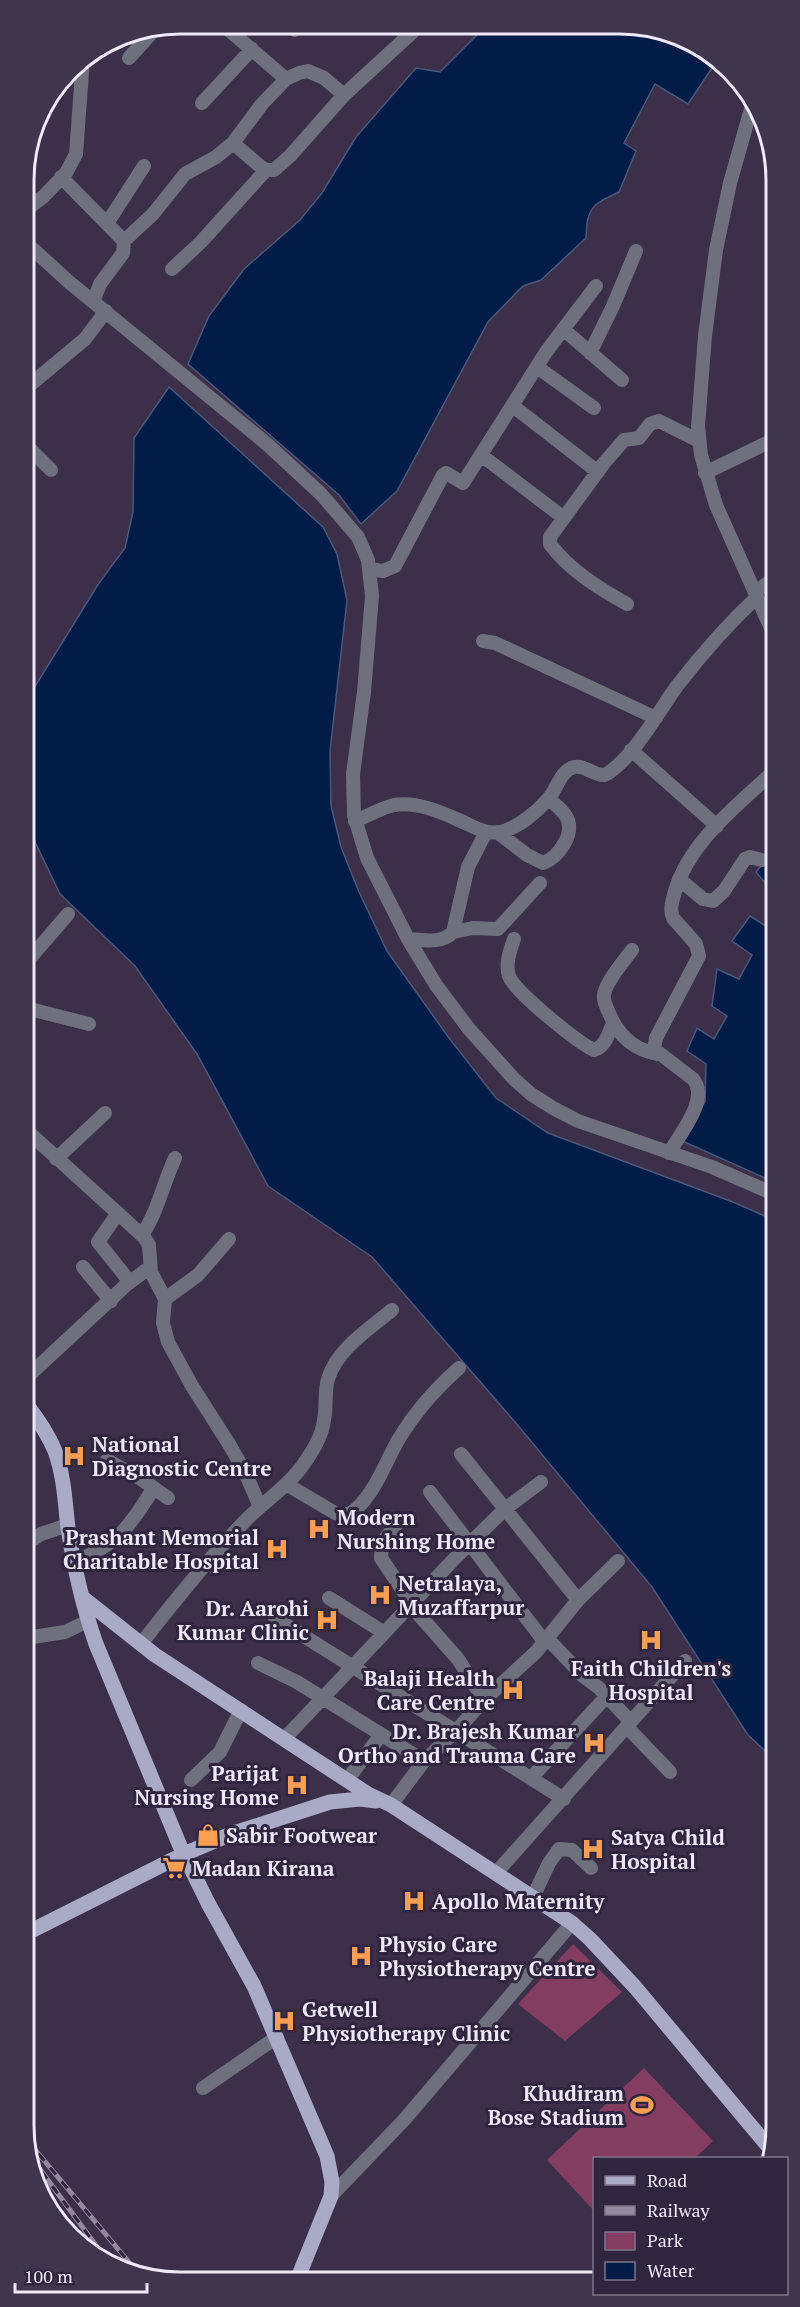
<svg xmlns="http://www.w3.org/2000/svg" width="800" height="2307" viewBox="0 0 800 2307" font-family="'PT Serif',serif">
<style>
.green{fill:#823d61}
.water{fill:#011c47;stroke:#48597c;stroke-width:1.5}
.lines{fill:none;stroke-linecap:round;stroke-linejoin:round}
.minor{stroke:#6f707e;stroke-width:14}
.major{stroke:#a8aac6;stroke-width:15}
.rail-casing{stroke:#948aa0;stroke-width:5}
.rail{stroke:#30253e;stroke-width:3;stroke-dasharray:9;stroke-linecap:butt}
.labels{text-anchor:middle;dominant-baseline:central;stroke-width:6;stroke-linejoin:round;paint-order:stroke}
.poi-label{font-size:21px;font-weight:bold;fill:#efe8f9;stroke:#30253e;text-anchor:start}
.rim{fill:none;stroke:#efe8f9;stroke-width:3}
</style>
<rect width="100%" height="100%" fill="#3b2f49"/>
<path class="green" d="M573 1944 622 1992 565 2041 518 2004Z
M644 2068 713 2141 695 2158H594V2211L547 2160Z"/>
<path class="water" d="M486 26 650 27 716 62 688 104 655 84 624 143 636 151 619 192C591 205 587 208 586 238L541 280 523 286 488 322 397 491 361 524 339 495 188 364 209 316 244 269 300 220 322 193 356 137 416 68 440 72Z
M169 387 323 527 337 554 347 600 330 751 331 806 341 847 359 892 387 951 449 1038 496 1098 548 1133 733 1202 774 1220 775 1760 748 1735 652 1587 515 1422 372 1257 268 1186 197 1054 135 966 60 894 25 821V768L34 688 99 583 125 548 133 512 134 438Z
M774 851V893L756 872Z
M750 916 769 928 774 920V1182L680 1140 705 1102 706 1064 687 1051 697 1028 714 1039 727 1016 712 1006 717 969 739 979 752 955 732 941Z"/>
<g class="lines">
<path class="minor" d="M222 24 286 79
M295 30 299 25
M129 58 155 29
M202 103 252 49
M751 109 730 183 716 250 705 336 698 426 701 455 716 505 774 635
M233 143 261 167 266 170H274L290 156 344 95 419 26
M61 177 124 241 123 253 100 284 93 302
M24 211 43 197 66 173 76 154 83 59
M108 222 144 166
M24 241 69 282 267 444 321 494 358 537 368 560 372 596 364 692 353 774 354 815 367 858 408 939 436 985 469 1029 514 1079 531 1094 553 1108 578 1121 712 1167 774 1194
M124 241 153 214 185 174 216 157 233 143 262 104 286 79 299 73 308 71 324 78 344 95
M172 269 201 242 266 170
M563 329 622 380
M590 353 613 306 636 251
M537 367 594 408
M25 389 85 339 106 311
M513 406 598 472
M25 444 51 470
M481 455 564 518
M705 473 773 440
M369 569 383 571 395 566 443 475 446 473 463 483 546 352 596 286
M755 592 774 579
M627 604C600 589 569 570 550 544V537L604 463 624 440 639 438 650 424 659 421 699 441
M483 641 495 643 656 718
M631 750 717 826
M355 821C368 816 381 808 394 805 416 801 441 812 461 821 473 826 486 835 500 832 518 828 537 812 549 798 557 789 561 769 575 767 585 765 594 776 605 775 633 759 658 712 677 686 701 655 728 624 757 597
M497 832 527 855 543 863C559 857 576 833 566 816 562 809 554 804 549 799
M679 879 703 899 713 901 724 891 745 859 750 857 762 860
M453 932 473 928 498 929 540 883
M408 939C423 940 442 944 453 932L468 867 486 832
M514 939C510 951 505 964 509 976 514 991 578 1043 594 1050 605 1047 609 1033 613 1023
M632 950C624 961 605 983 604 995 603 1001 607 1008 609 1013 618 1035 633 1050 658 1054
M25 964 68 914
M26 1008 89 1024
M26 1130 144 1237 149 1245 151 1272 165 1299 163 1323 168 1342 192 1386 229 1444 245 1472 260 1507
M669 1153C680 1134 710 1099 693 1079L654 1049 656 1038 699 956 696 944 673 918C669 908 673 900 675 891 690 841 737 806 774 771
M56 1159 105 1113
M118 1213 98 1242 130 1282
M142 1235C158 1211 163 1184 175 1158
M83 1267 111 1301
M165 1299 198 1275 229 1239
M26 1378 125 1286 150 1267
M461 1454 578 1600
M107 1460 141 1479 168 1498
M286 1484 335 1513C343 1516 350 1515 356 1509 375 1492 385 1464 397 1442 414 1413 434 1390 459 1368
M430 1492 544 1641
M398 1522 382 1543 381 1558 420 1616 458 1659 484 1700
M26 1544 41 1534 68 1525
M75 1562C118 1543 129 1528 153 1489
M329 1598 383 1632
M275 1618 564 1799
M26 1638 65 1632 88 1621
M547 1638 583 1676 599 1688 631 1722
M141 1644C175 1600 211 1555 250 1516 268 1499 289 1485 303 1465 312 1452 322 1437 324 1420 327 1407 324 1392 328 1379 337 1349 369 1329 392 1310
M258 1663 297 1682 424 1761
M627 1727 670 1772
M285 1738 455 1558 505 1509 541 1482
M531 1778 607 1696
M191 1780 220 1752 241 1710
M347 1780 381 1735
M391 1805 424 1761 455 1732 484 1700 536 1652 578 1600 618 1561
M496 1873 685 1661
M533 1897 549 1863 559 1849 572 1850 591 1868
M203 2088 277 2037
M331 2196 404 2120 572 1923"/>
<path class="major" d="M26 1404C37 1418 48 1434 55 1451 64 1475 65 1502 68 1528 74 1567 83 1607 96 1644L180 1846 208 1903 254 1986 327 2156 332 2182 331 2196 297 2280
M83 1598 155 1655 368 1794 391 1805 572 1923 590 1939 635 1987 772 2151
M27 1933 184 1854 231 1834 330 1802 360 1799 376 1801"/>
<g class="rail-casing">
<path id="rail" d="M27 2140 138 2273
M31 2157 103 2255
M57 2213 78 2241"/>
</g>
<use href="#rail" class="rail"/>
</g>
<defs>
<g id="hospital-bare" transform="scale(1.8)"><path d="M-5-5h3v3.5h4V-5h3V5h-3V1.5h-4V5h-3Z" fill="#fc9e52" stroke="#30253e" stroke-width="2.5" paint-order="stroke"/></g>
<g id="shop-bare" transform="scale(1.8)"><path d="M-5-2.5h2.3a2.7 3.5 0 0 1 5.4 0H5L5.5 6h-11ZM-1.5-2.5h3a1.5 2.3 0 0 0-3 0Z" fill="#fc9e52" stroke="#30253e" stroke-width="2.5" paint-order="stroke"/></g>
<g id="supermarket-bare" transform="scale(1.8)"><path d="M-6-5.5h2.5l.6 2H6L4.5 2H-2.5L-4.4-4H-6ZM-1.5 3.2a1.3 1.3 0 1 0 .1 0ZM3 3.2a1.3 1.3 0 1 0 .1 0Z" fill="#fc9e52" stroke="#30253e" stroke-width="2.5" paint-order="stroke"/></g>
<g id="stadium-bare" transform="scale(1.8)"><path d="M0-5a6.5 5 0 1 0 0 10a6.5 5 0 1 0 0-10ZM-3.5-1.8h7v3.6h-7Z" fill="#fc9e52" stroke="#30253e" stroke-width="2.5" paint-order="stroke"/></g>
</defs>
<g fill-rule="evenodd">
<use href="#hospital-bare" x="74" y="1456"/>
<use href="#hospital-bare" x="319" y="1529"/>
<use href="#hospital-bare" x="277" y="1549"/>
<use href="#hospital-bare" x="380" y="1595"/>
<use href="#hospital-bare" x="327" y="1620"/>
<use href="#hospital-bare" x="651" y="1640"/>
<use href="#hospital-bare" x="513" y="1690"/>
<use href="#hospital-bare" x="594" y="1743"/>
<use href="#hospital-bare" x="297" y="1785"/>
<use href="#shop-bare" x="208" y="1835"/>
<use href="#hospital-bare" x="593" y="1849"/>
<use href="#supermarket-bare" x="174" y="1868"/>
<use href="#hospital-bare" x="414" y="1901"/>
<use href="#hospital-bare" x="361" y="1956"/>
<use href="#hospital-bare" x="284" y="2021"/>
<use href="#stadium-bare" x="642" y="2105"/>
</g>
<g class="labels">
<g class="poi-label">
<text x="92" y="1444">National<tspan x="92" dy="24">Diagnostic Centre</tspan></text>
<text x="337" y="1517">Modern<tspan x="337" dy="24">Nurshing Home</tspan></text>
<text x="259" y="1537" text-anchor="end">Prashant Memorial<tspan x="259" dy="24">Charitable Hospital</tspan></text>
<text x="398" y="1583">Netralaya,<tspan x="398" dy="24">Muzaffarpur</tspan></text>
<text x="309" y="1608" text-anchor="end">Dr. Aarohi<tspan x="309" dy="24">Kumar Clinic</tspan></text>
<text x="651" y="1668" text-anchor="middle">Faith Children's<tspan x="651" dy="24">Hospital</tspan></text>
<text x="495" y="1678" text-anchor="end">Balaji Health<tspan x="495" dy="24">Care Centre</tspan></text>
<text x="576" y="1731" text-anchor="end">Dr. Brajesh Kumar<tspan x="576" dy="24">Ortho and Trauma Care</tspan></text>
<text x="279" y="1773" text-anchor="end">Parijat<tspan x="279" dy="24">Nursing Home</tspan></text>
<text x="226" y="1835">Sabir Footwear</text>
<text x="611" y="1837">Satya Child<tspan x="611" dy="24">Hospital</tspan></text>
<text x="192" y="1868">Madan Kirana</text>
<text x="432" y="1901">Apollo Maternity</text>
<text x="379" y="1944">Physio Care<tspan x="379" dy="24">Physiotherapy Centre</tspan></text>
<text x="302" y="2009">Getwell<tspan x="302" dy="24">Physiotherapy Clinic</tspan></text>
<text x="624" y="2093" text-anchor="end">Khudiram<tspan x="624" dy="24">Bose Stadium</tspan></text>
</g>
</g>
<path d="M0 0H800V2307H0ZM180 34H620A146 146 0 0 1 766 180V2126A146 146 0 0 1 620 2272H180A146 146 0 0 1 34 2126V180A146 146 0 0 1 180 34Z" fill="#3f354d" fill-rule="evenodd"/>
<path class="rim" d="M180 34H620A146 146 0 0 1 766 180V2126A146 146 0 0 1 620 2272H180A146 146 0 0 1 34 2126V180A146 146 0 0 1 180 34Z"/>
<rect x="593" y="2157" width="195" height="138" fill="#30253e" stroke="#7c7389" stroke-width="1.5"/>
<rect x="605" y="2176" width="30" height="9" fill="#a8aac6" stroke="#7c7389" stroke-width="1.5"/>
<text x="647" y="2187" font-size="18" fill="#efe8f9">Road</text>
<rect x="605" y="2206" width="30" height="9" fill="#948aa0" stroke="#7c7389" stroke-width="1.5"/>
<text x="647" y="2217" font-size="18" fill="#efe8f9">Railway</text>
<rect x="605" y="2232" width="30" height="18" fill="#823d61" stroke="#7c7389" stroke-width="1.5"/>
<text x="647" y="2247" font-size="18" fill="#efe8f9">Park</text>
<rect x="605" y="2262" width="30" height="18" fill="#011c47" stroke="#7c7389" stroke-width="1.5"/>
<text x="647" y="2277" font-size="18" fill="#efe8f9">Water</text>
<path d="M15 2283v9h132v-9" fill="none" stroke="#efe8f9" stroke-width="3"/>
<text x="24" y="2283" font-size="18" fill="#efe8f9" stroke="#30253e" stroke-width="4.5" paint-order="stroke">100 m</text>
</svg>
